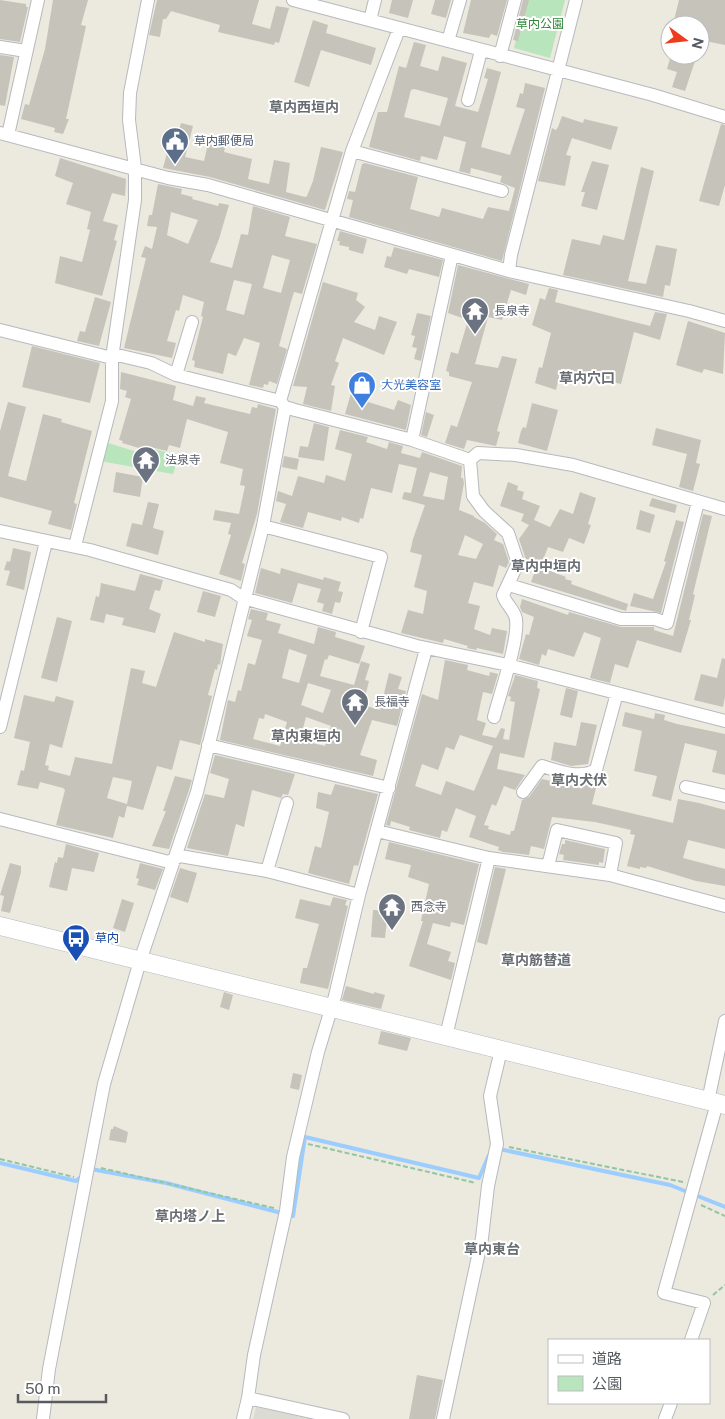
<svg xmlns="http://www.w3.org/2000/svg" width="725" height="1419" viewBox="0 0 725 1419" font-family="'Public Sans','Noto Sans JP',sans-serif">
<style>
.industrial{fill:#dcdbd3}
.green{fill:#b8e5bb}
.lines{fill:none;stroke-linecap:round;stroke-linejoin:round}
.stream{stroke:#9bceff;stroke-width:4}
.building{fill:#c6c3bb;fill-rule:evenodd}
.street-casing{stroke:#b6b9be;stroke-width:14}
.secondary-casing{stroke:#b4b8bf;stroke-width:19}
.path{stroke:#91c6a3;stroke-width:2;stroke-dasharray:5 2.5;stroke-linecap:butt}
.street{stroke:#fff;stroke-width:12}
.secondary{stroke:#fff;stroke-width:18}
.labels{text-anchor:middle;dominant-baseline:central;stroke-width:4;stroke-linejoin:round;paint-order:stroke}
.park-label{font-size:12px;fill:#308639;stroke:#fff}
.service-label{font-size:12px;fill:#4e5e75;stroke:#fff;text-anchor:start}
.worship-label{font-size:12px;fill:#5b616d;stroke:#fff;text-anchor:start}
.shop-label{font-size:12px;fill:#366cbe;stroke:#fff;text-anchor:start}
.transit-label{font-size:12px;fill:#164399;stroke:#fff;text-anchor:start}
.neighbourhood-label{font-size:14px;font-weight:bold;fill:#686d72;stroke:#fff}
</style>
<rect width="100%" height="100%" fill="#ece9de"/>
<path class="industrial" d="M256 1407 311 1419H253Z"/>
<path class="green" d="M526 0H565L550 58 514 48Z
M105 442 153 457 155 449 179 456 173 474 100 461Z"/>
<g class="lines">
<path class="stream" d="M499 1149 670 1185 725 1207
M0 1163 76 1181 82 1176
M91 1169 166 1183 293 1216 305 1137 479 1178 489 1155"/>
</g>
<path class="building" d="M0 0 26 4V7H28L20 42 0 39Z
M53 0H88L81 25 86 26 66 119H69L63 134 54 132 55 128 21 119 25 104 29 105 45 49Z
M157 0H259L252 24 270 29 276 6 289 8 279 43 275 42 274 45 218 32 220 25 171 11 166 19H163L160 37 149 35Z
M392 0H413L408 18 389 13Z
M435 0H451L446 18 431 14Z
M471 0H507L497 36 491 34 489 38 463 33Z
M523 0H529L518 41 513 40Z
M679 0H725V45L700 40V25L674 20Z
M313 20 328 25 326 33 376 48 371 65 321 50 309 87 294 82Z
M414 42 426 45 420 66 438 71 442 56 467 63 455 106 478 112 488 79 484 78 487 68 501 72 481 147 510 155 525 109 516 107 520 93 523 94 525 83 545 88 502 261 349 217 353 200 347 199 349 191 355 192 362 164 365 163 418 177 410 209 439 217 442 208 483 219 488 207 509 211 515 188 500 182 502 176 471 168 470 174 459 171 466 142 444 136 437 160 421 156 420 161 369 147 378 112H387L399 66 406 68ZM414 89 448 98 440 126 404 117 411 90Z
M0 55 14 57 5 106 0 105Z
M671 55H697L685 91 672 87 677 72 667 69Z
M562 116 583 123 584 119 618 127 611 150 572 138 566 155 571 156 565 186 538 181 552 128 556 130 558 127Z
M181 123 193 126 185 157 204 161 209 140 226 144 224 152 252 159 248 179 269 184 274 160 290 163 286 192 305 197 307 196 313 181 321 147 343 152 325 210 210 177 163 168 167 153 173 154Z
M721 124 725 125V185L719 206 699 201Z
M60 158 126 179 125 196 112 193 103 221 118 225 114 240 117 241 102 296 55 283 60 256 82 262 90 230 87 229 91 212 66 204 73 183 55 176Z
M592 161 609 165 597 210 581 206 585 192H581Z
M641 167 654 171 628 281 646 284 656 245 677 249 670 286 665 285 663 297 563 275 572 239 600 245 603 235 624 240Z
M158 184 182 189 181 194 193 197 192 199 218 206 219 203 229 205 219 239 210 262 232 268 241 234 248 235 253 206 290 217 285 236 317 244 302 294 294 292 290 305 279 346 287 349 277 384 269 381 268 385 264 384 263 388 249 385 260 343 244 338 236 356 228 353 223 374 194 367 195 361 192 360 203 317 201 316 204 302 183 295 179 311 176 310 167 341 176 343 172 358 124 348 146 258 141 257 145 246 152 249 157 227 147 226 149 215H152ZM171 212 198 220 188 244 167 235ZM272 255 290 260 281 293 263 288ZM234 280 252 284 244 315 226 310Z
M340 231 367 239 363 254 349 250V247L339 245 340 241H337Z
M394 247 443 260 439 277 409 269 407 274 384 267 387 256 391 257Z
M458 265 529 284 526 295 511 290 502 320 488 317 475 364 498 368 502 356 517 359 497 431 500 432 496 446 467 440 464 449 445 443 451 425 457 427 472 382 449 376V372L446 371 451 352 458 354 468 320 448 313Z
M323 282 358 293 356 300 365 307 354 322 375 330 379 316 397 322 384 355 343 338 335 361 339 363 331 385 335 386 331 411 303 404 307 387 293 386Z
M549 288 558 290 555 302 650 326 655 312 667 314 660 340 634 332 621 384 561 369 556 390 535 383 539 367 542 368 551 333 532 325 540 298 545 300Z
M95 297 111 302 99 346 77 341 80 331 85 332Z
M417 313 431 316 421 361 414 359 417 348 412 347 415 336 411 335Z
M688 321 725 333 723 374 704 369 702 373 676 365Z
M32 346 100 363 90 403 22 387Z
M121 372 176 386 173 400 193 406 196 396 206 398 204 403 250 414 252 407 257 408 258 404 276 409 257 514 242 563 245 564 241 581 219 574 231 535 228 534 231 523 213 520 215 510 239 514 245 486 240 485 243 469 220 463 228 432 187 419 180 448 169 445 167 451 150 447 149 451 122 443 123 441 119 440 131 399 125 397 127 391 120 389Z
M353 386 371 391 368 402 394 410 398 400 411 405 406 430 345 414Z
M8 402 26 407 8 476 26 481 43 414 62 419 61 422 92 431 74 503 77 504 71 530 48 524 52 511 0 497V431Z
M532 403 558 410 547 451 518 443 521 431 523 427 526 428Z
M426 412 434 415 427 437 421 435Z
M314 423 329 427 324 461 298 457 300 446 308 447Z
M656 428 701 440 696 463 700 464 693 491 679 487 687 454 652 445Z
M340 430 368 437 366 442 387 449 389 442 403 446 401 453 420 458 422 452 462 466 461 478H463L464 483 459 510 474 516V517L485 523 497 534 494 540 503 544 509 562 506 568 499 565 493 587 474 582 468 603 480 606 474 629 490 635 492 628 507 631 503 654 477 648 476 650 467 648 468 646 444 639 443 643 401 633 408 610 423 614 427 591 414 587 422 555 410 552 413 539 425 505 402 499 404 492 411 493 417 468 399 464 392 493 371 488 363 519 360 518 359 523 342 517 341 521 308 512 303 528 280 522 286 504 276 501 278 491 292 496 298 476 324 483 326 475 345 481 352 454 335 449ZM430 472 448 477 444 500 423 496ZM465 535 483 544 476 559 458 555Z
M284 456 299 459 297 470 282 467Z
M116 472 143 477 140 497 113 492Z
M508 482 518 486 517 490 524 492 522 499 540 506 534 520 550 527 560 509 573 514 580 492 596 498 588 524 591 525 584 544 569 538 563 552 548 547 540 567 566 577 565 579 572 581 571 584 628 604 626 611 531 582 535 571 525 568 526 560 519 539 529 525 521 521 524 514 500 506Z
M652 498 677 505 675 513 649 506Z
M148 502 159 504 153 528 164 531 158 555 126 546 132 523 142 525Z
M640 510 655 515 650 533 636 529Z
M703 514 712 516 693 594 695 595 689 620H691L681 653 637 640 628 668 615 664 610 683 590 678 601 638 584 632 574 657 548 649 546 656 542 654 539 665 519 659 526 634 529 635 534 617 522 612 520 607 522 599 568 615 569 612 621 627H654V630L673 636Z
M676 520 684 522 661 613 630 606 634 593 653 599 666 562 664 561Z
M13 548 31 552 24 590 6 585 10 571 4 570 7 561 10 562Z
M261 568 280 574 281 568 323 580 324 577 341 582 338 591 343 592 340 603 335 602 332 614 322 611 324 604 317 602 321 589 298 583 292 603 255 593Z
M140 574 163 580 160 591 155 590 149 609 161 614 155 633 122 625 124 618 106 614 104 623 90 620 96 596 99 597 101 583 135 591Z
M203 591 221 596 215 617 197 612Z
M251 609 268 613 266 620 281 624 278 633 314 644 318 627 336 632 335 637 365 646 359 664 329 655 327 660 325 659 320 676 354 685 361 661 370 664 365 680 369 681 363 705 380 710 389 673 402 677 398 689 406 691 397 726 372 720 360 755 377 760 373 776 220 740 228 700 235 702 238 690 241 691 248 663 255 665 262 640 247 636 252 620 248 619ZM289 649 307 655 299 683 282 678ZM308 683 331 690 323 713 301 705ZM265 714 287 722 280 746 253 739 259 718 264 719ZM306 717 331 726 325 746 300 740Z
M57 617 72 621 57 682 41 678Z
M174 632 205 642V639L223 644 220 665 218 664 217 670 215 669 208 695 212 696 200 745 180 740 172 770 157 766 143 810 127 806 124 818 119 816 113 838 56 825 65 790 63 788 40 782 38 789 17 785 21 770 24 771 30 742 14 738 24 695 54 702 56 696 74 701 62 748 50 744 45 765 49 766 48 770 70 776 75 757 112 764 131 668 145 671 142 683 156 687ZM113 777 132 781 127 804 107 798Z
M722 658 725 659V697L723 707 694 700 701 674 717 678Z
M445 660 468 665 467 670 489 676 490 672 498 674 492 694 483 692 477 720 486 723 482 735 496 738 501 728 505 729 503 739 509 740 515 702 510 701 511 697 508 696 514 679 515 675 538 681 537 688 540 689 524 758 500 753 497 769 525 775 515 790 504 786 496 806 492 804 484 825 489 826 488 829 510 835 511 831H514L522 800 529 797 542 779 581 788 583 782 597 784 592 804 673 823 678 799 699 803 725 810V849L688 840 683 858 725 869V886L696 881 647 866 646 868 640 867V869L627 866 635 835 630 834 631 830 595 822 552 817 544 849 531 846 529 855 503 852 498 850 499 847 469 837 476 816 456 808 447 832 442 830 440 838 409 830 410 827 391 821 390 826 386 825 422 694 438 700ZM460 735 493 746 474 791 446 781 441 795 415 786 422 764 438 770 446 747 454 750Z
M566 688 578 691 572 718 560 715Z
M625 712 654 719 655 713 665 715 664 720 677 724 725 734V775L712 772 717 751 685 743 671 801 652 796 657 776 634 771 642 731 622 726Z
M581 722 597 725 588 764 571 766 551 760 554 742 576 746Z
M215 755 295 774 288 795 283 794 281 798 252 790 244 827 236 824 228 856 187 848 205 794 224 798 229 779 210 773Z
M175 776 192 780 189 790 169 849 152 846 166 811H163Z
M335 784 378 794 358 866 354 865 349 884 308 873 315 846 321 848 329 812 316 808 318 792 331 795Z
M565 840 605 849 603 863 599 862V865L563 860 564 855 559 854 562 844H565Z
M389 842 479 864 464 925 451 922 450 927 433 923 427 944 451 952 448 961 455 963 451 980 409 966 423 921H421L429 884 408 877 411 865 385 859Z
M66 844 99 853 94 872 72 868 67 891 49 887 55 862 57 863 58 857 63 858Z
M10 863 21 866V872L10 913 1 911 4 896 0 895Z
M140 863 163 869 155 890 137 885 139 879 136 878Z
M495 867 506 869 487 945 477 942Z
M180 868 197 873 188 903 170 897Z
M333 897 347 900 345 905 348 906 328 989 300 983 303 968H307L319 924 295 918 300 899 330 906Z
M122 899 134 903 125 932 113 928Z
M373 910 388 911 385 938 371 937Z
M346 986 374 994V992L385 995 381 1009 342 1000Z
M224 992 233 995 229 1010 220 1007Z
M381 1031 411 1038 407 1051 378 1044Z
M293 1073 302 1075 299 1090 290 1088Z
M114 1126 128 1132 126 1143 109 1140 111 1129H113Z
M417 1375 443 1380 435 1419H409Z"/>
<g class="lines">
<g class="street-casing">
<path id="street" d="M293 0 653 95 725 117
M370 20 375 0
M448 41 460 0
M0 47 26 51
M500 56 515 0
M468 100 481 51
M0 133 168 178 208 185 509 271 689 311 725 321
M8 135 38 0
M352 151 502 191
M509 271 511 255 576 0
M0 330 112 358
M113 354 151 363 176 375 280 401 285 407 295 410 412 440 470 460
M176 375 192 322
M280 401 352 151 399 29
M412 440 452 255
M263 526 381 557 361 632
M0 531 90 550 231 590 243 598 417 646 508 665 725 721
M75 546 112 401V358L135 200V168L129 120 130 93 148 0
M509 585 621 619H655L667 623 698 502
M494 717C500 693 519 641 516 619 514 609 506 605 503 595L518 563 508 533 484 511 473 496 470 460 478 453 516 455 573 465 725 509
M0 727 46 542
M208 745 389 788
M686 787 725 796
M523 792 542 766C560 772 580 779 596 770L617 693
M0 819 169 862 180 856 267 871 359 895
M377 831 489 858 610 875 725 906
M548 866 557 830 616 843 610 875
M267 871 287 803
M446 1036 489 858
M708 1101 725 1021
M691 1340 704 1303 664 1293 717 1103
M248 1398 343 1419
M43 1419 49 1369 104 1084 140 961 197 792 263 526 285 407
M243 1419 248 1398 254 1355 286 1211 293 1157 318 1052 335 996 359 895 426 649
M443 1419 482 1238 488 1186 497 1144 490 1096 501 1050
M665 1419 671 1403"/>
</g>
<g class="secondary-casing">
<path id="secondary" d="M0 926 725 1105"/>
</g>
<path class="path" d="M308 1144 476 1183
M509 1147 683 1182
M0 1159 74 1177
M101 1168 274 1208
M701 1205 725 1216
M713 1295 725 1285"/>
<use href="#street" class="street"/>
<use href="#secondary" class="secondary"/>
</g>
<defs>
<g id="civic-pin" transform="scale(1.4375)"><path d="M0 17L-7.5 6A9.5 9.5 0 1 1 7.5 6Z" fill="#5c6f8a" stroke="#fff"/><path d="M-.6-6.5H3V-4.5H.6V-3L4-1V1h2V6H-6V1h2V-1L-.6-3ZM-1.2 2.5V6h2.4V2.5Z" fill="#fff"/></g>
<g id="temple-pin" transform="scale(1.4375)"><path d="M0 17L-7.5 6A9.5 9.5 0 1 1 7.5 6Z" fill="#6b7280" stroke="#fff"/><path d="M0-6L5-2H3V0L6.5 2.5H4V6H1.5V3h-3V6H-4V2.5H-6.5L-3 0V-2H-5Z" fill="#fff"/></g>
<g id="shop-pin" transform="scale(1.4375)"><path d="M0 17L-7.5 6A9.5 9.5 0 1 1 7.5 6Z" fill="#3f7fe0" stroke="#fff"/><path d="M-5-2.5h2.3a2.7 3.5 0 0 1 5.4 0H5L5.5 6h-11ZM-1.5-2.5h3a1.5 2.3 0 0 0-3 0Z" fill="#fff"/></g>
<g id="bus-pin" transform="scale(1.4375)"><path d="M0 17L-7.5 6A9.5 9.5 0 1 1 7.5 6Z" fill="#1a4fb4" stroke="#fff"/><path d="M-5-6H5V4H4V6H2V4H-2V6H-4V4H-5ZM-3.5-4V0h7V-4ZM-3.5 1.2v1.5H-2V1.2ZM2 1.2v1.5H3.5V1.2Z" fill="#fff"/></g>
</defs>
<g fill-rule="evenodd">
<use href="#civic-pin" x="175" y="141"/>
<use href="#temple-pin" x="475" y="311"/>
<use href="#shop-pin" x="362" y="385"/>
<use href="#temple-pin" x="146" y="460"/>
<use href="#temple-pin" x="355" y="702"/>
<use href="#temple-pin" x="392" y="907"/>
<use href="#bus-pin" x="76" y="938"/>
</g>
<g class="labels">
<g class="park-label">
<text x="540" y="24">草内公園</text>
</g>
<g class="service-label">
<text x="194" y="141">草内郵便局</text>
</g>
<g class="worship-label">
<text x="494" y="311">長泉寺</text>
<text x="165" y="460">法泉寺</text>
<text x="374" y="702">長福寺</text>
<text x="411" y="907">西念寺</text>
</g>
<g class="shop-label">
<text x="381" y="385">大光美容室</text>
</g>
<g class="transit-label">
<text x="95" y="938">草内</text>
</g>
<g class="neighbourhood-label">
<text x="304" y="107">草内西垣内</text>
<text x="587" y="378">草内穴口</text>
<text x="546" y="566">草内中垣内</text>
<text x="306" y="736">草内東垣内</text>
<text x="579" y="780">草内犬伏</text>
<text x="536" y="960">草内筋替道</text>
<text x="190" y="1216">草内塔ノ上</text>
<text x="492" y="1249">草内東台</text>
</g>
</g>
<rect x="548" y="1339" width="162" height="65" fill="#ffffff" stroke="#bcbdbf"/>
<rect x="558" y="1355" width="25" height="8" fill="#ffffff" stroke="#bcbdbf"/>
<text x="592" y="1364" font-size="15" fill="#575b60">道路</text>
<rect x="558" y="1376" width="25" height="15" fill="#b8e5bb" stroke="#bcbdbf"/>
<text x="592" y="1389" font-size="15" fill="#575b60">公園</text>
<g transform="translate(685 40) rotate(105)"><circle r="24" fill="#ffffff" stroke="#bcbdbf"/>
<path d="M0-4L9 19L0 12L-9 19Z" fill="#f13b1f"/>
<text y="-8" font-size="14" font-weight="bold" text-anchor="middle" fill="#575b60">N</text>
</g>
<path d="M18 1394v8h88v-8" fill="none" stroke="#575b60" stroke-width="2.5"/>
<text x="25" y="1394" font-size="15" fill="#575b60" stroke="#ffffff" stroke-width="4" paint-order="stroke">50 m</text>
</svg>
